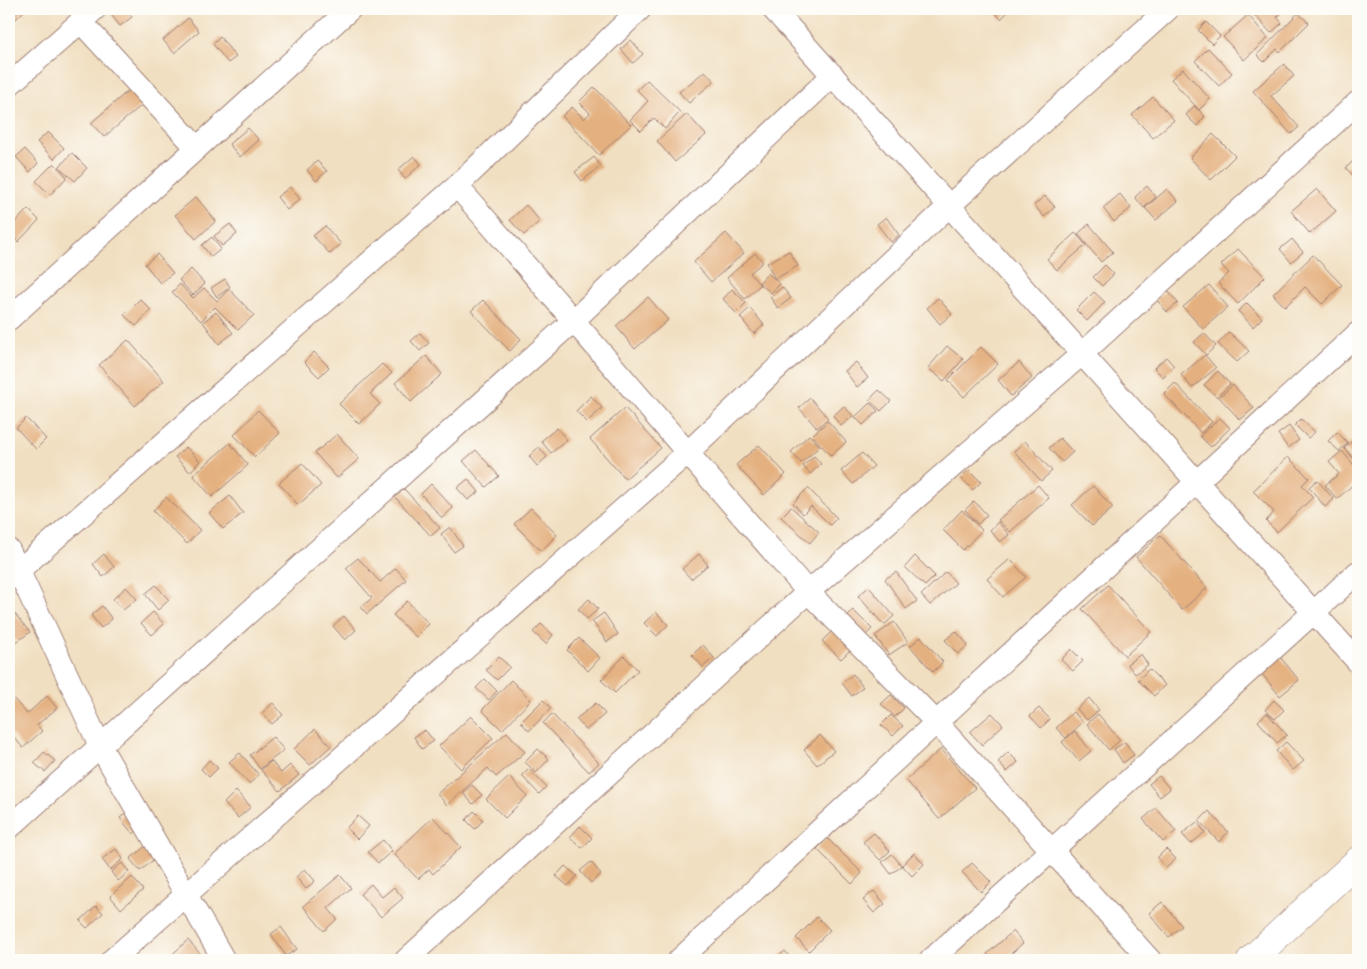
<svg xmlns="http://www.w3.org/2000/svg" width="1367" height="969" viewBox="0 0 1367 969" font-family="'EB Garamond',serif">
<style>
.building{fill:#e4b07f}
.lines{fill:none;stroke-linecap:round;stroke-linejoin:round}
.minor-casing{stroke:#9e7f76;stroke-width:24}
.tertiary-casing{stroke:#9e7f76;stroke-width:29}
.minor{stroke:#fff;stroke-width:22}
.tertiary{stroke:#fff;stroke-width:28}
</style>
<rect width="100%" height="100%" fill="#fdfcf7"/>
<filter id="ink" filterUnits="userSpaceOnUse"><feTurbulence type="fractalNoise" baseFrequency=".02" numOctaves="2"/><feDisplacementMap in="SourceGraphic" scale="10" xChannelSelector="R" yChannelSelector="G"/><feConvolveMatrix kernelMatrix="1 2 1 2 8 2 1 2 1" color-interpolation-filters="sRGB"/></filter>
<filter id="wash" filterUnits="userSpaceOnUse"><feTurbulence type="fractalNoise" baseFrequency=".0096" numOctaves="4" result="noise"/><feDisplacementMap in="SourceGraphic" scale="20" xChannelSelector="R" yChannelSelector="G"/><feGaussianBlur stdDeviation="1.12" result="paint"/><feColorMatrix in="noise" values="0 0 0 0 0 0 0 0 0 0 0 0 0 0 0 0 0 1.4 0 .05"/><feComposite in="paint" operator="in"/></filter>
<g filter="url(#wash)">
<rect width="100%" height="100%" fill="#f1dfc1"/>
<g id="blocks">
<path class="building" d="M9 9H26L9 26Z
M114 9H126L132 17 120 26 109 12Z
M991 9H1011L1001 19Z
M1256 9H1286L1277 17 1282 23 1271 33 1252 12Z
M1298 13 1309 23 1280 52 1277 49 1264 62 1257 55Z
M1248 15 1268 38 1244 60 1223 37Z
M188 18 199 31 174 53 163 40Z
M1206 22 1220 36 1212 44 1198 30Z
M220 37 236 57 228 63 213 44Z
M631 40 643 54 633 63 621 49Z
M1208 48 1232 73 1219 86 1195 61Z
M1284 64 1294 76 1271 96 1299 127 1291 134 1253 91Z
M1183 69 1210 99 1199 110 1171 79Z
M705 71 714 81 689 103 679 92Z
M647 80 680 112 665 129 654 118 641 131 630 120 648 101 637 90Z
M594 87 631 125 599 155 562 116 572 107 584 119 590 113 579 102Z
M130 89 143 104 104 137 91 123Z
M1153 97 1174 120 1153 138 1132 115Z
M1194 106 1205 116 1197 126 1186 115Z
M687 114 706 135 675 162 657 141Z
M248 128 259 140 240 157 229 144Z
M48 132 64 148 54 159 37 142Z
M1213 134 1235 156 1211 180 1190 158Z
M25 149 38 163 30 172 16 157Z
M72 153 87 168 75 181 59 167Z
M414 156 421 164 405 179 398 170Z
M594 157 601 166 582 181 575 172Z
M317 161 327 171 316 181 307 170Z
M1353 161 1358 166V181L1346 168Z
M54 163 67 177 50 195 36 181Z
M1147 186 1156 197 1144 208 1135 197Z
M290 187 300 199 287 210 277 197Z
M1167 189 1178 201 1156 220 1145 208Z
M1317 189 1336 211 1310 234 1291 211Z
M1120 194 1131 208 1114 222 1103 208Z
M1045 196 1055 207 1044 217 1034 205Z
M196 197 216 221 196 239 175 215Z
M526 205 540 221 524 235 510 220Z
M28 209 39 220 18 242 9 234V229Z
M886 217 899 235 891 242 877 224Z
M230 224 237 234 222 246 214 236Z
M1089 224 1113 252 1101 262 1078 234Z
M325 226 341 244 330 254 313 236Z
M726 233 744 253 711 282 694 262Z
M1075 233 1086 245 1057 270 1047 259Z
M212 237 221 249 211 257 202 245Z
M1292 239 1303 252 1291 262 1280 249Z
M1238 249 1265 277 1238 304 1218 283 1229 273 1221 265Z
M789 251 798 266 775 279 767 263Z
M755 253 763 262 750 273 760 285 745 299 727 278Z
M157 254 173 273 160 283 145 264Z
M1313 255 1342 285 1322 304 1305 287 1285 307 1273 294Z
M1105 265 1114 274 1102 286 1093 277Z
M191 269 205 284 193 295 179 280Z
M768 273 780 284 771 293 759 283Z
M225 279 230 287 217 297 211 288Z
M180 284 193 298 204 288 217 301 229 289 254 315 238 330 215 307 201 321 172 292Z
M1209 285 1228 307 1203 329 1183 307Z
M782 287 791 298 778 308 770 297Z
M732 289 746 303 736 313 723 299Z
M1167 290 1178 303 1167 312 1156 299Z
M1094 292 1105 302 1087 321 1076 310Z
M648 297 668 320 635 349 616 326Z
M938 298 952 314 940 324 927 308Z
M140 299 151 310 136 326 124 315Z
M483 300 521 339 510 351 471 311Z
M1247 303 1262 318 1253 327 1238 311Z
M750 308 764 325 754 334 740 317Z
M216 312 233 333 219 344 203 322Z
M1229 332 1249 351 1237 362 1218 344Z
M420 333 429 343 420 351 411 341Z
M1204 333 1216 346 1206 355 1194 342Z
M128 340 164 381 135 406 99 365Z
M947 346 963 359 944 381 928 368Z
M981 347 998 364 964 397 948 380Z
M314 352 329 367 319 377 304 362Z
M1205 355 1216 368 1192 388 1181 375Z
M426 356 442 374 411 402 395 383Z
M1166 357 1174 366 1163 377 1154 368Z
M856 362 868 378 857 387 845 371Z
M1019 362 1032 378 1011 396 998 380Z
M382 364 392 373 370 394 380 404 359 424 339 404Z
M1218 371 1230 384 1217 397 1204 385Z
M1175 383 1212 422 1201 433 1164 394Z
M1233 385 1254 408 1240 420 1219 397Z
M879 390 891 401 881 411 869 400Z
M591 396 602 408 587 422 576 411Z
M810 398 828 418 817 428 799 408Z
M870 403 878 411 863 425 855 417Z
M844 406 853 416 841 426 833 416Z
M625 408 661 448 625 479 590 439Z
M258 410 280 433 255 457 234 435Z
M26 418 46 439 36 449 16 428Z
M1220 418 1230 428 1211 447 1200 436Z
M1301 419 1315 432 1308 438 1295 425Z
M828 421 846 442 831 456 812 435Z
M1289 426 1299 440 1288 448 1278 434Z
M557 428 567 440 551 453 541 441Z
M1337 432 1348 443 1339 451 1328 441Z
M337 434 359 459 337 478 315 453Z
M809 435 820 446 801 463 791 452Z
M1060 438 1073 452 1062 462 1049 448Z
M1354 440 1358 444V455L1354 459 1344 448Z
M1025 441 1052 471 1041 481 1014 451Z
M230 443 248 465 212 497 193 475Z
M759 445 786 474 764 495 736 465Z
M186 447 200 461 190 472 175 457Z
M539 447 547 457 537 466 529 456Z
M476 450 499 476 486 487 463 461Z
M1342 451 1358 470V480L1337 499 1325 485 1339 474 1329 462Z
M862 453 874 466 853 484 841 471Z
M814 456 821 464 810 474 803 466Z
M1288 457 1309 478 1302 485 1313 497 1277 532 1266 521 1274 512 1253 491Z
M302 463 321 485 298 505 279 483Z
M969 470 981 482 973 490 961 478Z
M468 479 479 492 468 500 457 488Z
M1317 480 1334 499 1325 507 1309 487Z
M431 484 453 508 442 518 421 494Z
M1038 485 1049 498 1010 532 998 520Z
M1093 486 1113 508 1092 526 1072 505Z
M808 488 837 518 830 525 811 506 803 514 793 503Z
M404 489 440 528 431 536 395 497Z
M230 496 243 513 223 529 209 513Z
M166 497 200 530 187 544 153 511Z
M974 501 987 515 978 524 965 510Z
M791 507 819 532 810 543 781 517Z
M531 508 557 535 541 551 514 524Z
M962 510 982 530 963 550 943 530Z
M998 522 1009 535 1000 542 990 530Z
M450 527 463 546 454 552 441 534Z
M1160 535 1207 588 1182 610 1136 557Z
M104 554 114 567 103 577 93 564Z
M699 554 708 565 691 579 682 569Z
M915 556 935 576 925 586 905 567Z
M358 558 380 582 396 568 406 580 367 614 361 607 372 598 346 568Z
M1010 559 1026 577 1003 597 987 579Z
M896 572 917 601 906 609 885 579Z
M946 572 956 583 930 605 921 595Z
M156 585 169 600 158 610 145 594Z
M1108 585 1151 632 1125 656 1082 609Z
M126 587 137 599 123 610 113 599Z
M869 587 894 616 884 625 858 596Z
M589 599 598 609 587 619 578 609Z
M407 601 429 624 416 637 393 615Z
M102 606 112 619 101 628 91 615Z
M853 610 872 629 841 659 822 641Z
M153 612 164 624 152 635 141 623Z
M656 612 668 625 657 636 644 623Z
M14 613 30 632 17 642 9 632V618Z
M604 613 618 634 607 642 592 621Z
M344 616 356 630 345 640 333 626Z
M894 622 908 642 889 655 875 636Z
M541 624 553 635 546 644 533 632Z
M956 631 968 645 958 654 945 640Z
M921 637 943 662 933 672 910 646Z
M579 638 600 658 588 671 567 650Z
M703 645 714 658 703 667 692 655Z
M1071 649 1083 661 1073 671 1061 660Z
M1141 654 1148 665 1135 674 1127 664Z
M624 656 638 670 615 693 601 680Z
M499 657 510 667 497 680 486 670Z
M1280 657 1299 680 1280 696 1261 673Z
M1149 669 1165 685 1154 696 1138 680Z
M853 674 863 687 852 696 842 683Z
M485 679 497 691 489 700 476 688Z
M511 680 531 700 502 730 482 710Z
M891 695 904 708 895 717 881 704Z
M47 696 57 708 37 725 42 731 23 748 9 731V702L13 698 27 714Z
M1089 698 1099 710 1087 720 1077 709Z
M543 700 551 708 529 731 521 722Z
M1274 700 1284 710 1275 719 1265 710Z
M273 703 283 715 272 724 262 713Z
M596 703 605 714 586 730 576 719Z
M1039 708 1050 719 1041 728 1030 716Z
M1073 712 1083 722 1066 738 1056 728Z
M992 713 1003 725 982 745 970 732Z
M1267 713 1287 735 1277 743 1258 721Z
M552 714 599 763 589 772 543 723Z
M1098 714 1120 740 1109 750 1087 724Z
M891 715 903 726 893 736 881 725Z
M471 716 493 738 461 769 439 746Z
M315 729 331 746 310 765 294 749Z
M425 730 434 741 422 749 414 737Z
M1075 731 1091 751 1079 761 1062 742Z
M507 732 525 752 496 777 488 768 447 805 437 794Z
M820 735 834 751 817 765 804 750Z
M273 737 284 750 260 769 250 755Z
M1125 742 1134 755 1123 763 1114 749Z
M1286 742 1304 761 1293 770 1276 751Z
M538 749 549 759 536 773 525 762Z
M941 749 975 788 939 819 906 780Z
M44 752 55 761 45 772 34 763Z
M1008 752 1018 762 1007 772 998 762Z
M240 753 259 775 249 784 229 762Z
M209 760 218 768 209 777 201 769Z
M271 761 281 773 290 765 299 775 280 791 261 770Z
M529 769 546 787 539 794 522 776Z
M1159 776 1170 789 1160 797 1149 784Z
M509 777 527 796 505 818 486 799Z
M472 785 482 795 473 804 463 793Z
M236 791 251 807 238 818 224 803Z
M138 802 151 818 133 834 120 818Z
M1156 808 1176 831 1163 842 1143 819Z
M474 811 483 820 475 829 466 820Z
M1209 811 1228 832 1219 842 1199 821Z
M358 816 369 826 357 839 346 828Z
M433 817 461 847 433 874 429 869 418 879 394 854Z
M1197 822 1205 832 1191 844 1182 834Z
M580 826 592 838 582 848 570 837Z
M874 833 890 851 880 860 863 842Z
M827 838 862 873 852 884 817 849Z
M383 840 392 851 378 863 368 852Z
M152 841 162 853 140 871 130 859Z
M116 849 123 859 110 870 102 859Z
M1166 849 1176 859 1166 868 1157 858Z
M914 853 924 864 912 876 902 865Z
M892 854 902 866 891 874 882 862Z
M591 862 601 874 591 883 580 871Z
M122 863 129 872 118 881 111 872Z
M972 863 991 882 981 892 962 872Z
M565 866 577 876 568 886 556 876Z
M305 869 315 881 306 889 296 877Z
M340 875 351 888 328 908 337 919 324 931 303 906Z
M132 877 143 890 121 909 110 896Z
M371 884 382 897 394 887 403 898 381 917 360 894Z
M874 891 885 904 874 913 863 900Z
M1162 902 1182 926 1169 937 1149 913Z
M96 906 103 913 87 928 80 921Z
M817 917 830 930 809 951 796 938Z
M281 927 297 949 286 956 271 934Z
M1013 931 1023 943 1004 960H992L987 954Z
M188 940 204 958 202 960H166Z
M785 951 792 960H776L775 959Z"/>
</g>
</g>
<g filter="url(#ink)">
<use href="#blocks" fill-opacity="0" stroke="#9e7f76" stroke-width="1"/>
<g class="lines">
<g class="minor-casing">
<path id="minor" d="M773 9 1358 662
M80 21 197 148
M9 85 95 9
M457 186 808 592 936 722 1150 960
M9 319 350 9
M9 550 100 746 224 960
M9 579 457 186 640 9
M9 828 573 321 833 75
M112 960 686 454 949 206 1168 9
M406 960 808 592 1083 353 1358 102
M679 960 1358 333
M931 960 1358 572"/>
</g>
<g class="tertiary-casing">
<path id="tertiary" d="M1251 960 1358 861"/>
</g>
<use href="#minor" class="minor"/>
<use href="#tertiary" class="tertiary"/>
</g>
</g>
<rect width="1367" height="969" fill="none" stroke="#fdfcf7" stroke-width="30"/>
</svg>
